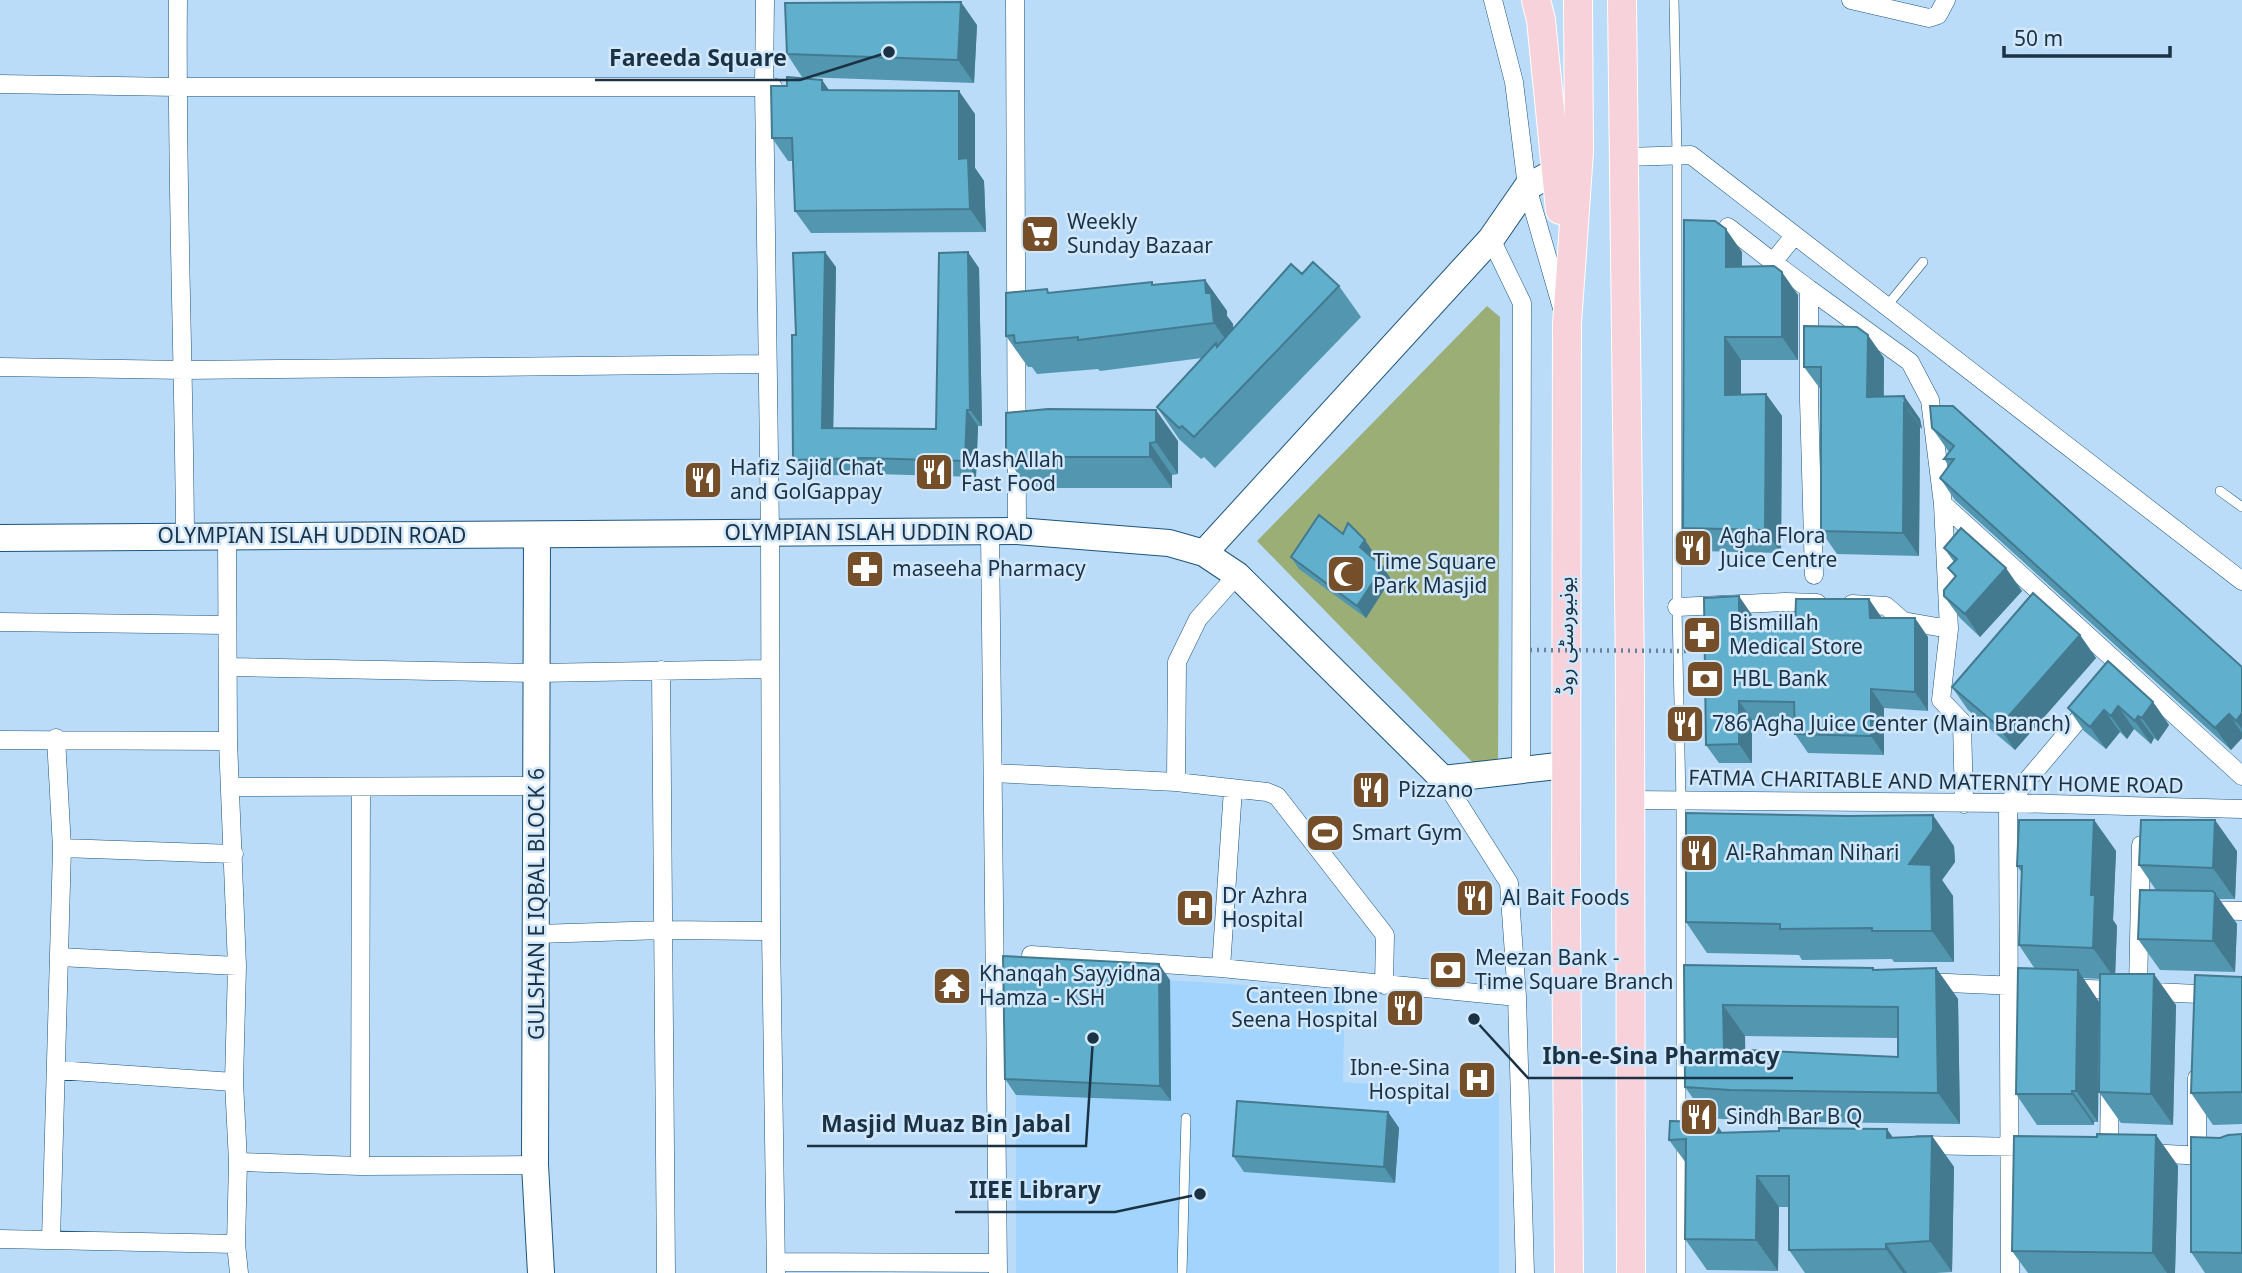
<svg xmlns="http://www.w3.org/2000/svg" width="2242" height="1273" viewBox="0 0 2242 1273" font-family="Georgia,'Noto Sans Arabic',serif">
<style>
.built{fill:#a2d4fd}
.green{fill:#9aae76}
.lines{fill:none;stroke-linecap:round;stroke-linejoin:round}
.lane-casing{stroke:#1d557d;stroke-width:10}
.street-casing{stroke:#1d557d;stroke-width:19}
.secondary-casing{stroke:#1d557d;stroke-width:28}
.primary-casing{stroke:#fff;stroke-width:30}
.lane{stroke:#fff;stroke-width:9}
.street{stroke:#fff;stroke-width:18}
.secondary{stroke:#fff;stroke-width:26}
.primary{stroke:#f8d2da;stroke-width:28}
.path-bridge{stroke:#668399;stroke-width:4.5;stroke-dasharray:2 5;stroke-linecap:butt}
.wall{fill:#5396af;fill-rule:evenodd}
.shaded-wall{fill:#437a8f}
.building{fill:#60afcc;stroke:#437a8f;stroke-width:2;fill-rule:evenodd}
.labels{text-anchor:middle;dominant-baseline:central;stroke-width:5;stroke-linejoin:round;paint-order:stroke}
.poi-label{font-size:21px;fill:#1b3244;stroke:#d1e7fb;text-anchor:start}
.street-label{font-size:21px;fill:#1b3244;stroke:#d1e7fb}
.leader{fill:none;stroke:#1b3244;stroke-width:2.5}
.callout-dot{fill:#1b3244;stroke:#d1e7fb;stroke-width:2.5}
.callout-label{font-size:23px;text-anchor:middle;font-weight:bold;fill:#1b3244;stroke:#d1e7fb;stroke-width:5;stroke-linejoin:round;paint-order:stroke}
</style>
<rect width="100%" height="100%" fill="#badcf8"/>
<path class="built" d="M1170 980 1345 992 1343 1082 1499 1093V1273H1016V1095L1171 1101Z"/>
<path class="green" d="M1487 306 1500 317 1498 771H1481L1257 541Z"/>
<g class="lines">
<g class="lane-casing">
<path id="lane" d="M1674 0 1677 156V607L1681 802V1131
M1886 307 1923 262
M2220 491 2242 507
M1681 1145V1273
M1182 1273 1186 1118"/>
</g>
<g class="street-casing">
<path id="street" d="M178 0C176 179 184 358 185 537
M765 0 764 86 770 533 771 931 776 1273
M1015 0 1017 531
M1493 0 1514 82 1527 187 1562 308
M1851 0 1929 18 1938 15 1946 0
M0 84 177 87H773
M1625 157 1691 155 2242 581
M1728 227 1773 262
M1794 236 1773 262 1809 289V400L1814 575
M1491 239 1522 303 1521 770
M1809 289 1910 362 1930 400 1943 504 1949 629 1941 700 1962 722 1964 804
M0 367 184 370 767 364
M1943 504 2242 776
M990 532 998 1273
M227 536 228 741 237 966 234 1082 238 1162 236 1244 239 1273
M1852 604 1886 606 1903 621 1949 629
M1677 607 1786 602 1817 603
M0 622 226 625
M229 667 537 673 770 669
M661 670 666 1273
M0 740 228 741
M993 773 1176 782 1267 792 1277 796 1385 935 1384 985
M1443 779 1509 883 1517 997 1525 1273
M1176 782 1177 662 1198 619 1237 575
M231 787 538 786
M1630 800 2008 803 2242 809
M62 848 234 854
M2203 910 2242 911
M537 934 663 930 771 931
M1031 955 1221 968 1517 997
M59 957 237 966
M1221 968 1233 789
M1924 982 2018 986
M2067 988 2242 996
M2138 991 2141 845
M57 1070 234 1082
M2197 1078V1155
M1917 1145 2022 1147
M2109 1151 2110 1084
M2148 1153 2242 1158
M238 1162 360 1166 535 1165
M360 1166 361 787
M0 1239 236 1244
M51 1240 62 848 56 738
M776 1262 998 1263
M2010 1273 2008 803 2123 667"/>
</g>
<g class="secondary-casing">
<path id="secondary" d="M537 535 535 1165 541 1273
M0 538 1017 531 1169 543 1204 553 1237 575 1443 779 1566 765
M1204 553 1491 239 1527 187 1558 170 1571 159"/>
</g>
<g class="primary-casing">
<path id="primary" d="M1536 0 1541 20 1560 210
M1622 0 1630 676 1631 1273
M1569 1273 1566 914 1567 324 1579 152 1578 0"/>
</g>
<use href="#lane" class="lane"/>
<use href="#street" class="street"/>
<use href="#secondary" class="secondary"/>
<use href="#primary" class="primary"/>
<path class="path-bridge" d="M1530 650 1690 651"/>
</g>
<path class="wall" d="M977 25 974 83 802 77 787 54Z
M822 80 829 90 975 114V168L984 181 986 232 811 233 795 211 793 161H788L772 138 787 86Z
M1742 252V267L1798 295V360H1741V394H1766L1782 416 1781 553 1699 551 1683 528Z
M836 267 833 428 936 429 979 268 982 426H978L976 477 876 474 804 476 793 460 796 335Z
M1302 274 1339 286 1361 317 1215 468 1204 457 1201 459 1179 439 1157 407 1202 358 1100 371 1098 369 1037 374 1032 367H1028L1006 336 1050 293 1154 285 1205 280 1227 311V316L1233 324V328Z
M1884 358V397L1904 396 1920 419 1922 429 1920 427 1919 556 1837 554 1821 531V390L1804 367Z
M1006 413 1178 441V474L1172 475V488H1028L1006 457Z
M1932 428 2242 667V738L2231 750 1955 500 1940 478 1949 466 1944 459 1949 452Z
M1343 534 1365 540 1373 552 1370 556 1391 579 1366 618 1299 569 1291 557Z
M1944 548 2022 591 1980 637 1960 618 1944 596 1955 577 1948 568 1954 562Z
M1752 615V626L1795 627 1882 618 1928 637V711L1884 708V755L1808 753 1795 734V721L1752 720V763H1719L1706 745Z
M2080 635 2096 658 2015 750 1968 710 1952 687Z
M2153 702 2169 725 2158 741 2154 738 2151 744 2134 729 2127 739 2120 732 2106 749 2084 731 2068 708Z
M2094 820 2116 851 2113 920 2117 926 2115 974 2176 1005 2173 1125 2121 1123 2099 1092 2100 979 2083 978 2099 1002 2098 1122H2094V1125H2037L2016 1094 2035 969 2019 945 2022 873 2017 866Z
M1954 846 1955 862 1942 880 1953 896 1954 962H1894L1892 959 1802 960 1799 955 1707 953 1686 922Z
M2237 851 2235 899H2219L2237 924 2235 972 2160 970 2138 939 2156 890 2139 865Z
M1684 965 1875 970 1936 968 1958 999 1960 1124 1752 1121 1707 1118 1685 1087ZM1745 1036 1898 1038V1057L1745 1050Z
M2242 977V1124L2213 1125 2191 1093Z
M1170 980 1171 1101 1016 1095 1005 1079Z
M1388 1112 1399 1128 1395 1183 1244 1172 1233 1156Z
M1715 1122 1722 1133 1893 1138 1932 1136 1954 1167 1952 1272 1936 1273H1805L1789 1250V1207H1779L1778 1271 1707 1270 1685 1239 1686 1163 1669 1140Z
M2242 1134V1273H2205L2191 1252 2220 1138Z
M2156 1135 2178 1166 2175 1273H2028L2012 1251 2097 1137Z"/>
<path class="shaded-wall" d="M961 2 977 25 974 83 958 60Z
M822 80 837 102 822 90Z
M959 91 975 114V168L984 181 986 232 970 209 959 159Z
M1726 229 1742 252 1741 290 1726 267Z
M825 252 836 267 833 444 822 428Z
M968 252 979 268 982 426 970 410Z
M1782 272 1798 295V360L1782 337Z
M1205 280 1227 311V316L1233 324 1236 354 1214 323 1206 293Z
M1868 335 1884 358 1883 420 1867 397Z
M1725 337 1741 360V418L1725 395Z
M1766 394 1782 416 1781 553 1765 530Z
M1904 396 1920 419 1922 429 1906 406Z
M1904 404 1920 427 1919 556 1903 533Z
M967 410 978 426 976 477 965 461Z
M1156 410 1178 441V474L1156 442Z
M1150 443 1172 475V488L1150 457Z
M1365 540 1373 552 1369 559 1360 547Z
M1383 567 1391 579 1366 618 1357 606Z
M2006 568 2022 591 1980 637 1965 614Z
M1739 596 1752 615V644L1739 625Z
M1869 599 1882 618H1870Z
M1915 618 1928 637V711L1915 692Z
M2080 635 2096 658 2015 750 1999 727Z
M1871 689 1884 708V755L1871 736Z
M1739 701 1752 720V763L1739 744Z
M2153 702 2169 725 2158 741 2142 718Z
M2118 706 2134 729 2127 739 2111 716Z
M2104 710 2120 732 2106 749 2090 727Z
M2242 713V729L2236 721Z
M2229 714 2242 733V738L2231 750 2215 728Z
M2138 716 2154 738 2151 744 2135 721Z
M1933 815 1954 846 1955 862 1942 880 1953 896 1954 962 1932 931 1909 864Z
M2094 820 2116 851 2113 920 2117 926 2115 979 2093 948 2091 895Z
M2215 820 2237 851 2235 899 2213 868Z
M2215 893 2237 924 2235 972 2213 941Z
M1159 964 1170 980 1171 1101 1160 1086Z
M1936 968 1958 999 1960 1124 1938 1093Z
M2078 970 2099 1002 2098 1122 2076 1091Z
M2154 974 2176 1005 2173 1125 2151 1094Z
M1723 1005 1745 1036 1746 1080 1724 1049Z
M2072 1091 2094 1122V1125L2072 1094Z
M1388 1112 1399 1128 1395 1183 1384 1167Z
M1715 1122 1737 1154 1715 1133Z
M1887 1129 1909 1160 1887 1138Z
M2156 1135 2178 1166 2175 1273H2167L2153 1253Z
M1932 1136 1954 1167 1952 1272 1930 1241Z
M1757 1176 1779 1207 1778 1271 1756 1240Z
M1886 1244 1907 1273H1903L1886 1249Z"/>
<path class="building" d="M961 2 958 60 787 54 785 3Z
M787 77 822 80V90L959 91V159L968 158 970 209 795 211 792 138H772L771 86H787Z
M1684 220 1715 221 1726 229V267L1774 266 1782 272V337H1725V395L1766 394 1765 530 1683 528Z
M825 252 822 428 936 429 939 253 968 252 970 410H967L965 461 865 458 793 460 792 335H796L793 253Z
M1313 262 1339 286 1194 437 1182 426 1179 428 1157 407 1216 343 1217 347 1291 264 1302 274Z
M1205 280 1206 293H1211L1214 323 1078 340V337L1015 343 1014 335 1006 336V293L1047 289 1048 293 1152 282V285Z
M1804 326 1857 327 1868 335 1867 397 1904 396 1906 406 1904 404 1903 533 1821 531V367H1804Z
M1930 406H1953L2242 667V713L2236 721 2229 714 2215 728 1940 478 1954 459H1944L1954 446 1932 428Z
M1048 409 1156 410V442L1150 443V457H1006V413Z
M1319 515 1343 534 1348 523 1365 540 1360 547 1383 567 1357 606 1291 557Z
M1961 528 2006 568 1965 614 1944 596V590L1956 576 1948 568 1957 559 1944 548Z
M2033 593 2080 635 1999 727 1952 687Z
M1739 596V625L1795 627 1796 599H1869L1870 618H1915V692L1871 689V736L1795 734 1794 702 1739 701V744L1706 745 1704 598Z
M2108 661 2153 702 2142 718 2138 716 2135 721 2118 706 2111 716 2104 710 2090 727 2068 708Z
M1686 813 1848 816 1933 815V830L1909 864 1931 865 1932 931H1872V928L1780 929V924L1686 922Z
M2019 820H2094L2091 895H2095L2093 948 2019 945 2022 866H2017Z
M2141 820H2215L2213 868 2139 865Z
M2140 890 2212 891 2215 893 2213 941 2138 939Z
M1003 956 1159 964 1160 1086 1005 1079Z
M1684 965 1873 968V970L1936 968 1938 1093 1730 1090 1685 1087ZM1723 1005 1898 1007V1057L1724 1049Z
M2018 968 2078 970 2076 1091H2072V1094H2016Z
M2100 974H2154L2151 1094 2099 1092Z
M2195 975 2242 977V1092L2191 1093Z
M1237 1101 1388 1112 1384 1167 1233 1156Z
M1670 1121 1715 1122V1133L1779 1131V1128L1887 1129V1138L1932 1136 1930 1241 1886 1244V1249L1789 1250V1176H1757L1756 1240 1685 1239 1686 1139 1669 1140Z
M2097 1134 2156 1135 2153 1253 2012 1251 2014 1136 2097 1137Z
M2242 1134V1253L2191 1252V1137L2220 1138 2228 1135Z"/>
<defs>
<g id="supermarket-square" transform="scale(2.0125)"><rect x="-9" y="-9" width="18" height="18" rx="4" fill="#744f2a" stroke="#d1e7fb"/><path d="M-6-5.5h2.5l.6 2H6L4.5 2H-2.5L-4.4-4H-6ZM-1.5 3.2a1.3 1.3 0 1 0 .1 0ZM3 3.2a1.3 1.3 0 1 0 .1 0Z" fill="#fff"/></g>
<g id="restaurant-square" transform="scale(2.0125)"><rect x="-9" y="-9" width="18" height="18" rx="4" fill="#744f2a" stroke="#d1e7fb"/><path d="M-5-6h1v4h1v-4h1v4h1v-4h1v5L-1.5 .5V6h-2V.5L-5-1ZM5-6V6H3V1.5H1.5Q1.5-4 5-6Z" fill="#fff"/></g>
<g id="pharmacy-square" transform="scale(2.0125)"><rect x="-9" y="-9" width="18" height="18" rx="4" fill="#744f2a" stroke="#d1e7fb"/><path d="M-2-6h4v4h4v4h-4v4h-4v-4h-4v-4h4Z" fill="#fff"/></g>
<g id="mosque-square" transform="scale(2.0125)"><rect x="-9" y="-9" width="18" height="18" rx="4" fill="#744f2a" stroke="#d1e7fb"/><path d="M3.5-4.9A6 6 0 1 0 3.5 4.9A5 5 0 1 1 3.5-4.9Z" fill="#fff"/></g>
<g id="bank-square" transform="scale(2.0125)"><rect x="-9" y="-9" width="18" height="18" rx="4" fill="#744f2a" stroke="#d1e7fb"/><path d="M-6-4H6V4H-6ZM0-2.3a2.3 2.3 0 1 0 0 4.6a2.3 2.3 0 1 0 0-4.6Z" fill="#fff"/></g>
<g id="stadium-square" transform="scale(2.0125)"><rect x="-9" y="-9" width="18" height="18" rx="4" fill="#744f2a" stroke="#d1e7fb"/><path d="M0-5a6.5 5 0 1 0 0 10a6.5 5 0 1 0 0-10ZM-3.5-1.8h7v3.6h-7Z" fill="#fff"/></g>
<g id="hospital-square" transform="scale(2.0125)"><rect x="-9" y="-9" width="18" height="18" rx="4" fill="#744f2a" stroke="#d1e7fb"/><path d="M-5-5h3v3.5h4V-5h3V5h-3V1.5h-4V5h-3Z" fill="#fff"/></g>
<g id="temple-square" transform="scale(2.0125)"><rect x="-9" y="-9" width="18" height="18" rx="4" fill="#744f2a" stroke="#d1e7fb"/><path d="M0-6L5-2H3V0L6.5 2.5H4V6H1.5V3h-3V6H-4V2.5H-6.5L-3 0V-2H-5Z" fill="#fff"/></g>
</defs>
<g fill-rule="evenodd">
<use href="#supermarket-square" x="1040" y="234"/>
<use href="#restaurant-square" x="934" y="472"/>
<use href="#restaurant-square" x="703" y="480"/>
<use href="#restaurant-square" x="1693" y="548"/>
<use href="#pharmacy-square" x="865" y="569"/>
<use href="#mosque-square" x="1346" y="574"/>
<use href="#pharmacy-square" x="1702" y="635"/>
<use href="#bank-square" x="1705" y="679"/>
<use href="#restaurant-square" x="1685" y="724"/>
<use href="#restaurant-square" x="1371" y="790"/>
<use href="#stadium-square" x="1325" y="833"/>
<use href="#restaurant-square" x="1699" y="853"/>
<use href="#restaurant-square" x="1475" y="898"/>
<use href="#hospital-square" x="1195" y="908"/>
<use href="#bank-square" x="1448" y="970"/>
<use href="#temple-square" x="952" y="986"/>
<use href="#restaurant-square" x="1405" y="1008"/>
<use href="#hospital-square" x="1477" y="1080"/>
<use href="#restaurant-square" x="1699" y="1117"/>
</g>
<g class="labels">
<g class="poi-label">
<text x="1067" y="222">Weekly<tspan x="1067" dy="24">Sunday Bazaar</tspan></text>
<text x="961" y="460">MashAllah<tspan x="961" dy="24">Fast Food</tspan></text>
<text x="730" y="468">Hafiz Sajid Chat<tspan x="730" dy="24">and GolGappay</tspan></text>
<text x="1720" y="536">Agha Flora<tspan x="1720" dy="24">Juice Centre</tspan></text>
<text x="1373" y="562">Time Square<tspan x="1373" dy="24">Park Masjid</tspan></text>
<text x="892" y="569">maseeha Pharmacy</text>
<text x="1729" y="623">Bismillah<tspan x="1729" dy="24">Medical Store</tspan></text>
<text x="1732" y="679">HBL Bank</text>
<text x="1712" y="724">786 Agha Juice Center (Main Branch)</text>
<text x="1398" y="790">Pizzano</text>
<text x="1352" y="833">Smart Gym</text>
<text x="1726" y="853">Al-Rahman Nihari</text>
<text x="1222" y="896">Dr Azhra<tspan x="1222" dy="24">Hospital</tspan></text>
<text x="1502" y="898">Al Bait Foods</text>
<text x="1475" y="958">Meezan Bank -<tspan x="1475" dy="24">Time Square Branch</tspan></text>
<text x="979" y="974">Khanqah Sayyidna<tspan x="979" dy="24">Hamza - KSH</tspan></text>
<text x="1378" y="996" text-anchor="end">Canteen Ibne<tspan x="1378" dy="24">Seena Hospital</tspan></text>
<text x="1450" y="1068" text-anchor="end">Ibn-e-Sina<tspan x="1450" dy="24">Hospital</tspan></text>
<text x="1726" y="1117">Sindh Bar B Q</text>
</g>
<g class="street-label">
<text x="879" y="533">OLYMPIAN ISLAH UDDIN ROAD</text>
<text x="312" y="536">OLYMPIAN ISLAH UDDIN ROAD</text>
<text transform="translate(1566 636) rotate(-90)">یونیورسٹی روڈ</text>
<text transform="translate(1936 782) rotate(1)">FATMA CHARITABLE AND MATERNITY HOME ROAD</text>
<text transform="translate(537 904) rotate(-90)">GULSHAN E IQBAL BLOCK 6</text>
</g>
</g>
<path class="leader" d="M889 52L800 80H595M1474 1019L1528 1078H1793M1093 1038L1086 1146H807M1200 1194L1115 1212H955"/>
<g class="callout-dot">
<circle cx="889" cy="52" r="7"/>
<circle cx="1474" cy="1019" r="7"/>
<circle cx="1093" cy="1038" r="7"/>
<circle cx="1200" cy="1194" r="7"/>
</g>
<g class="callout-label">
<text x="698" y="66">Fareeda Square</text>
<text x="1661" y="1064">Ibn-e-Sina Pharmacy</text>
<text x="946" y="1132">Masjid Muaz Bin Jabal</text>
<text x="1035" y="1198">IIEE Library</text>
</g>
<path d="M2004 46v10h166v-10" fill="none" stroke="#1b3244" stroke-width="3.5"/>
<text x="2014" y="46" font-size="21" fill="#1b3244" stroke="#d1e7fb" stroke-width="5" paint-order="stroke">50 m</text>
</svg>
